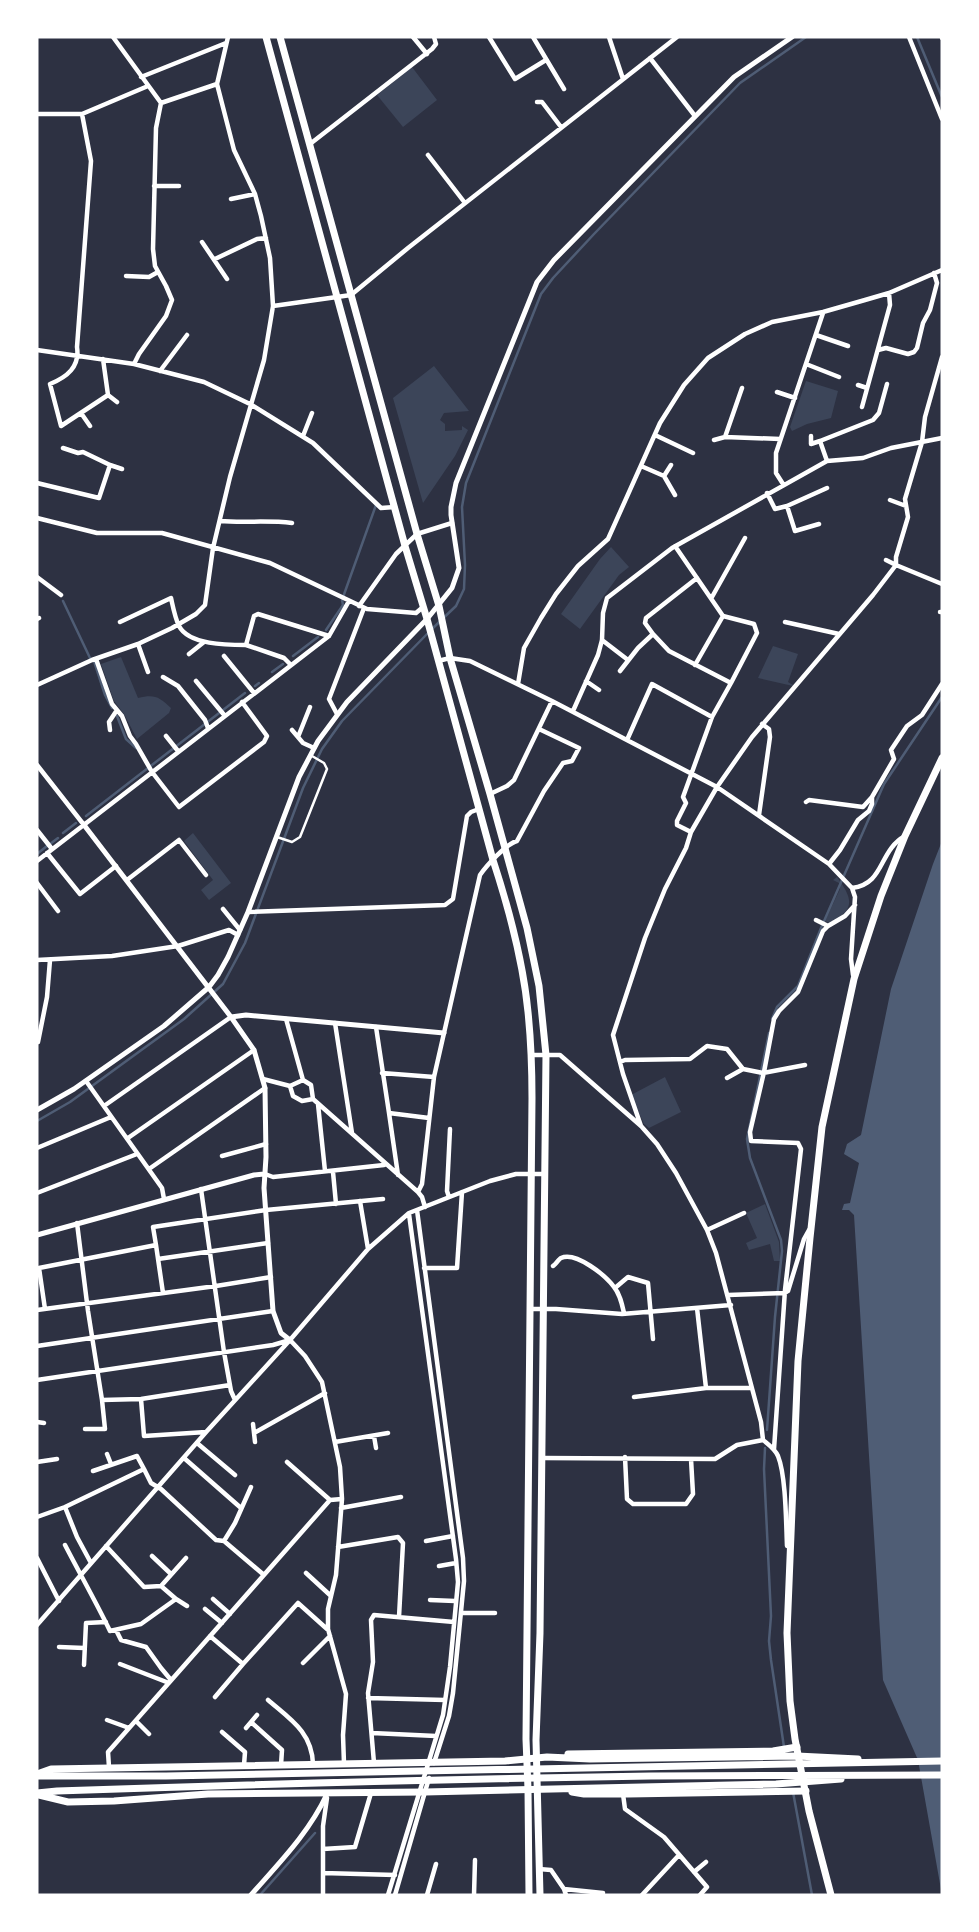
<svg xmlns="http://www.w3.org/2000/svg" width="979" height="1932" viewBox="0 0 979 1932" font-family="'Space Grotesk',sans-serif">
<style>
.green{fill:#3c4559}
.water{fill:#4f5d75}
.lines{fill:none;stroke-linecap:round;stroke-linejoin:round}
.stream{stroke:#4f5d75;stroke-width:2.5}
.service{stroke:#fff;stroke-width:2.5}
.minor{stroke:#fff;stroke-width:4.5}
.tertiary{stroke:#fff;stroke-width:5}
.primary{stroke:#fff;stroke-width:7}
.trunk{stroke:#fff;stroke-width:7}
</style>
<rect width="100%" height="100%" fill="#2d3142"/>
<path class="green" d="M412 67 437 100 403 127 377 95Z
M434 366 469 411 444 413 440 420 445 424V431L462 430V426L468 430 455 456 423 503 393 398Z
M806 381 838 391 831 418 807 424 792 431 790 427Z
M611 547 629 567 619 575 580 629 561 614 600 559Z
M773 646 798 654 788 682 793 685V686L758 678Z
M121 657 138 698C155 694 159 697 171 708L169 713 137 739 124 714 114 701 101 664Z
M193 833 231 883 209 900 201 890 213 880 184 841Z
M837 877C853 899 856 910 829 923L825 921 840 889 839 883 833 880Z
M665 1077 681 1112 649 1128 644 1124 631 1095Z
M765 1204 779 1242 780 1261H774L770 1244 749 1250 746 1243 757 1238 746 1213Z"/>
<path class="water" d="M942 841V1895L918 1760 883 1680 854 1215 849 1210H842L844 1204 850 1203 859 1163 844 1154 847 1144 861 1135 891 989 933 864Z"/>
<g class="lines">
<path class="stream" d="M917 37 942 97
M63 601 90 658
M433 628 456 606 464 589 465 565 462 507 466 483 541 294 553 278 594 234 740 83 806 37
M326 630 343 605 342 600 376 505
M293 656 318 637
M94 661 105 695 112 708
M272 672 283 664
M255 686 259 683
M117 716 126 739 136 748
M86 816 245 693
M63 833 76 823
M50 844 58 838
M37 854 47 846
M772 1019 777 1007 798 986 821 928 884 784 942 697
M37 1121 70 1102 184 1019 223 984 245 943 303 788 322 749 342 721 428 633
M767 1430 775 1317 782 1251 781 1240 750 1158 747 1139 769 1033
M765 1448 764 1469 771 1616 769 1641 771 1660 784 1747
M793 1792 812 1895
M260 1895 315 1833"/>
<path class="service" d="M277 837 292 842 300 837 327 769 324 763 312 756"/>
<path class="minor" d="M113 37 161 103 156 128 153 249 155 266 166 286 172 300 166 316 139 354 134 364
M413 37 427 54
M489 37 515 79 546 60
M533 37 564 89
M609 37 623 79
M909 37 942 119
M942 37V38
M650 58 695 116
M141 77 226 43
M537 102H542L561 127
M161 103 217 84
M37 114H82L148 86
M82 114 91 161 77 347C80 367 67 377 50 384L61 426 108 395
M310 144 432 49 436 44 434 37
M428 155 465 203
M154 186H179
M231 199 255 194
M202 242 227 279
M215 259 257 239 266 238
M126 276 149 277 158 272
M273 306 351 295 408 248 677 37
M816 335 848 346
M37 350 134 364 204 382 250 404 313 443 381 508 395 507
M878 350 886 348 908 354 914 352 917 348 923 323 930 310 937 283 934 273
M103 359 108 395 117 402
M806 364 839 377
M160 371 187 335
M858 385 867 388
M777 392 795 398
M862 407 890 305 889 293
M81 413 90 426
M655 435 693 453
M303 436 312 413
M811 436V444L820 441
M725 437 742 388
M714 440 725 437 780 439
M827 461 820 441 873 420 879 413 887 384
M110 465 122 469
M641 466 664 476 675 495
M664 476 671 465
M37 483 99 498 110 465 83 452 78 453 63 448
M783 484 776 473V453L823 313
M767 493 775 509 787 506 795 531 819 524
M890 500 906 506
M787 506 827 488
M37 518 97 533H162L270 563 367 609 416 613 423 607
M220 521C244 523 268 520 292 523
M675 546 723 616 754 624 757 633 731 683 712 717 683 797 686 803 677 821V825L691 832
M886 560 896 565V557L908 517 905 499 922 442 925 417 942 357
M37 577 61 595
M712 597 745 538
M359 606 396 554 417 534 452 523
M940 612H942
M37 619 39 618
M120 622 171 598C173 607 175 618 179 626 189 645 227 645 246 645
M785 622 839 634
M653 634 645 623 646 618 697 578
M602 640 628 660
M138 644 148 672
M189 654 204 642
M224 656 254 693
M96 659 112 704 122 716 130 736 136 744 152 772 179 807 264 742 267 736 242 702
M438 661 450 658 470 661 552 701 717 787 829 864 852 888 855 897 851 959 853 975
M291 665 284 658 246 645 254 616 258 614 329 636
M695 665 723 616
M620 671 638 648 653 634 669 651 731 683
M163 677 178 686 205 720 208 728
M196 681 225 716
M586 681 599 690
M518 684 524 648 541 618 556 594 578 566 608 539 660 423 684 385 708 358 745 334 772 322 823 312 865 300 889 293 942 270
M37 685 92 660 138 644 172 628 196 614 205 605 213 548 230 477 264 360 273 306 270 258 261 216 255 194 234 150 217 84 228 37
M573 711 598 655 602 640 603 613 607 598 672 548 827 461 863 458 891 448 942 438
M337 714 329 699 364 608
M110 730 109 722 117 710
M292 730 303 743 314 748
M166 736 178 751
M298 737 310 707
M627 740 652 684 712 717
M37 765 84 825
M490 794 507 786 514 780 552 701
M806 802 809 800 863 807 872 797
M759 815 770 737 769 729 762 724
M37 830 52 849
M47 853 80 894 116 866
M37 861 329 636 349 601
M829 864 840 850 858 820 869 811 872 804V797L894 759 891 750 907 726 922 715 942 684
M127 880 179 840 206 875
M37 883 58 911
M852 888C885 884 878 851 905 836
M223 909 240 930
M248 912 445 905 453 899 467 816 471 812 479 809
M816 920 828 926 845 916 855 905
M37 960 112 956 178 946 229 930 238 935
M286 1019 303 1080
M335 1023 352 1133
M376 1027 389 1113 429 1118
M38 1042 47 997 50 960
M532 1055H560L641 1126 657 1144 676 1173 707 1230 716 1253 761 1422 763 1440C769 1445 775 1449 778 1456 786 1476 786 1523 787 1546
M620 1062 625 1060 690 1059 707 1046 727 1049 743 1069
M382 1073 434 1077
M727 1078 743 1069 763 1073 805 1065
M263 1079 290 1086 293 1096 302 1101 313 1099 418 1192 422 1197 425 1207
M86 1081 162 1188 164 1199
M290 1086 303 1080 311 1085 313 1099
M318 1104 325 1171
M104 1106 231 1017
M389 1113 398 1175
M641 1126 623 1074 613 1035 645 938 665 889 686 848 691 832 717 787 752 737 873 595 896 565 942 584
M128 1138 254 1050
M37 1148 111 1117
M222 1156 266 1144
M149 1169 265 1088
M333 1172 336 1204
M265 1174 273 1177 384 1165
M201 1189 224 1352 231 1391 235 1400
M418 1192 422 1184 434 1077 480 875C487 865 506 844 517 841L544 791 563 763 572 761 579 748 539 729
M37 1193 137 1154
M449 1197 447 1191 450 1129
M360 1201 368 1249
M417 1210 463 1558 464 1581 453 1693 449 1716 434 1763
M77 1223 88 1311 102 1400 141 1399 230 1385
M707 1230 744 1213
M156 1245 153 1227 266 1210 383 1199
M158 1259 268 1243
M553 1266C555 1265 559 1259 561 1258 576 1251 606 1276 614 1287 620 1294 622 1304 624 1313
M424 1268H457L462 1192
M615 1288 628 1277 648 1283 653 1339
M728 1295 785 1293 788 1291 804 1239 809 1230
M697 1308 706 1388
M45 1309 39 1268 156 1245 163 1293
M530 1309H556L622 1314 731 1305
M37 1310 216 1286 271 1277
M37 1346 273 1311
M37 1380 273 1345 290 1340 305 1356 322 1382 340 1467 342 1499 336 1575 328 1609V1629L346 1694 343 1735 344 1764
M634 1397 706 1388H752
M141 1399 144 1436 206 1432
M37 1422 44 1423
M253 1424 255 1442
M85 1429H105L102 1400
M254 1433 325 1393
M374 1436 376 1448
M335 1442 388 1433
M197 1443 235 1475
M774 1449 785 1290 801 1149 798 1143 751 1141 750 1132 764 1072 774 1019 779 1011 798 992 823 931 828 926
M107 1454 111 1464
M625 1457 627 1499 633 1504H686L693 1494 691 1459
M184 1458 241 1508
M543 1458 715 1459 737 1445 763 1440
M37 1462 57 1459
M287 1462 330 1500
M93 1471 137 1456 144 1469
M65 1507 77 1537 91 1563
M341 1508 401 1497
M37 1517 65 1507 144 1469 151 1483 161 1489 216 1540 224 1541 264 1575
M224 1541 235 1523 251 1487
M426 1541 453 1536
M65 1545C80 1574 96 1602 110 1631L141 1624 176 1599 187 1606
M106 1546 144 1587 161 1586
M338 1547 398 1537 403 1543 399 1617
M152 1556 171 1574
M37 1558 59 1601
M439 1566 456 1563
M306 1573 331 1596
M176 1599 161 1586 186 1558
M213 1599 230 1614
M430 1600 455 1601
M205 1609 222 1623
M461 1613H495
M37 1625 207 1431 290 1340 368 1249 409 1213 490 1181 516 1174H545
M116 1630 121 1640 146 1647 161 1668 171 1680
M210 1636 243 1664 298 1603 327 1629
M59 1647 84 1648
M303 1663 330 1636
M120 1664 169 1683
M84 1665 86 1623 106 1622
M215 1697 243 1664
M368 1698 445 1700
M268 1700C290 1719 312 1732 313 1764
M107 1720 129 1728
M136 1721 149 1734
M251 1722 282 1750 281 1765
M246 1728 257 1715
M222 1732 245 1752 244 1765
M372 1733 436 1736
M374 1763 368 1693 373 1662 371 1620 374 1615 454 1622
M109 1767 108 1752 330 1500 342 1499
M623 1794 625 1809 664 1837 707 1887 700 1895
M323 1849 355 1847 371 1793
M539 1869 551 1870 564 1889 566 1895
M694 1872 706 1862
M323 1873 395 1875
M564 1889 603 1893
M323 1895V1826L327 1798
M388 1895 443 1715 450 1667 458 1582 456 1559 409 1214
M395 1895 429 1778
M427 1895 436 1864
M474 1895 475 1860
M642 1895 679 1855"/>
<path class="tertiary" d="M84 825 231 1017 254 1050 265 1088 266 1157 264 1188 273 1311 281 1333 290 1340
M231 1017 246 1015 444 1033
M37 1110 74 1089 164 1026 209 987 218 975 228 957 248 912 299 777 318 741 347 702 427 619 452 588 459 568 451 515V507L456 483 537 282 554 260 734 77 792 37
M37 1235 254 1175 264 1174
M251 1895C279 1863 309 1833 327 1794"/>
<path class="primary" d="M266 37 405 546 427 619 493 860C509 909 523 961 528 1012 531 1041 532 1069 532 1098L526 1739 528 1789 529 1895
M280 37 417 534 439 606 450 658 490 794 527 928 539 986 546 1055 540 1633 536 1740 540 1895
M831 1895 809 1811 795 1739 790 1701 787 1633 798 1361 810 1238 822 1127 854 979 881 896 905 836 942 758"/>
<path class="trunk" d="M568 1754 773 1751 797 1747
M37 1774 51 1769 505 1761 547 1757 590 1759 797 1756 858 1759
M37 1776H166L942 1761
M572 1792 584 1794H628L806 1791
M37 1793 57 1791C255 1784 453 1779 651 1776 748 1775 845 1776 942 1775
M39 1795 68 1802 114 1801 208 1794 425 1792 776 1784 841 1779"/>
</g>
<rect width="979" height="1932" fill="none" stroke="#ffffff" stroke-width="77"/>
</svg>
